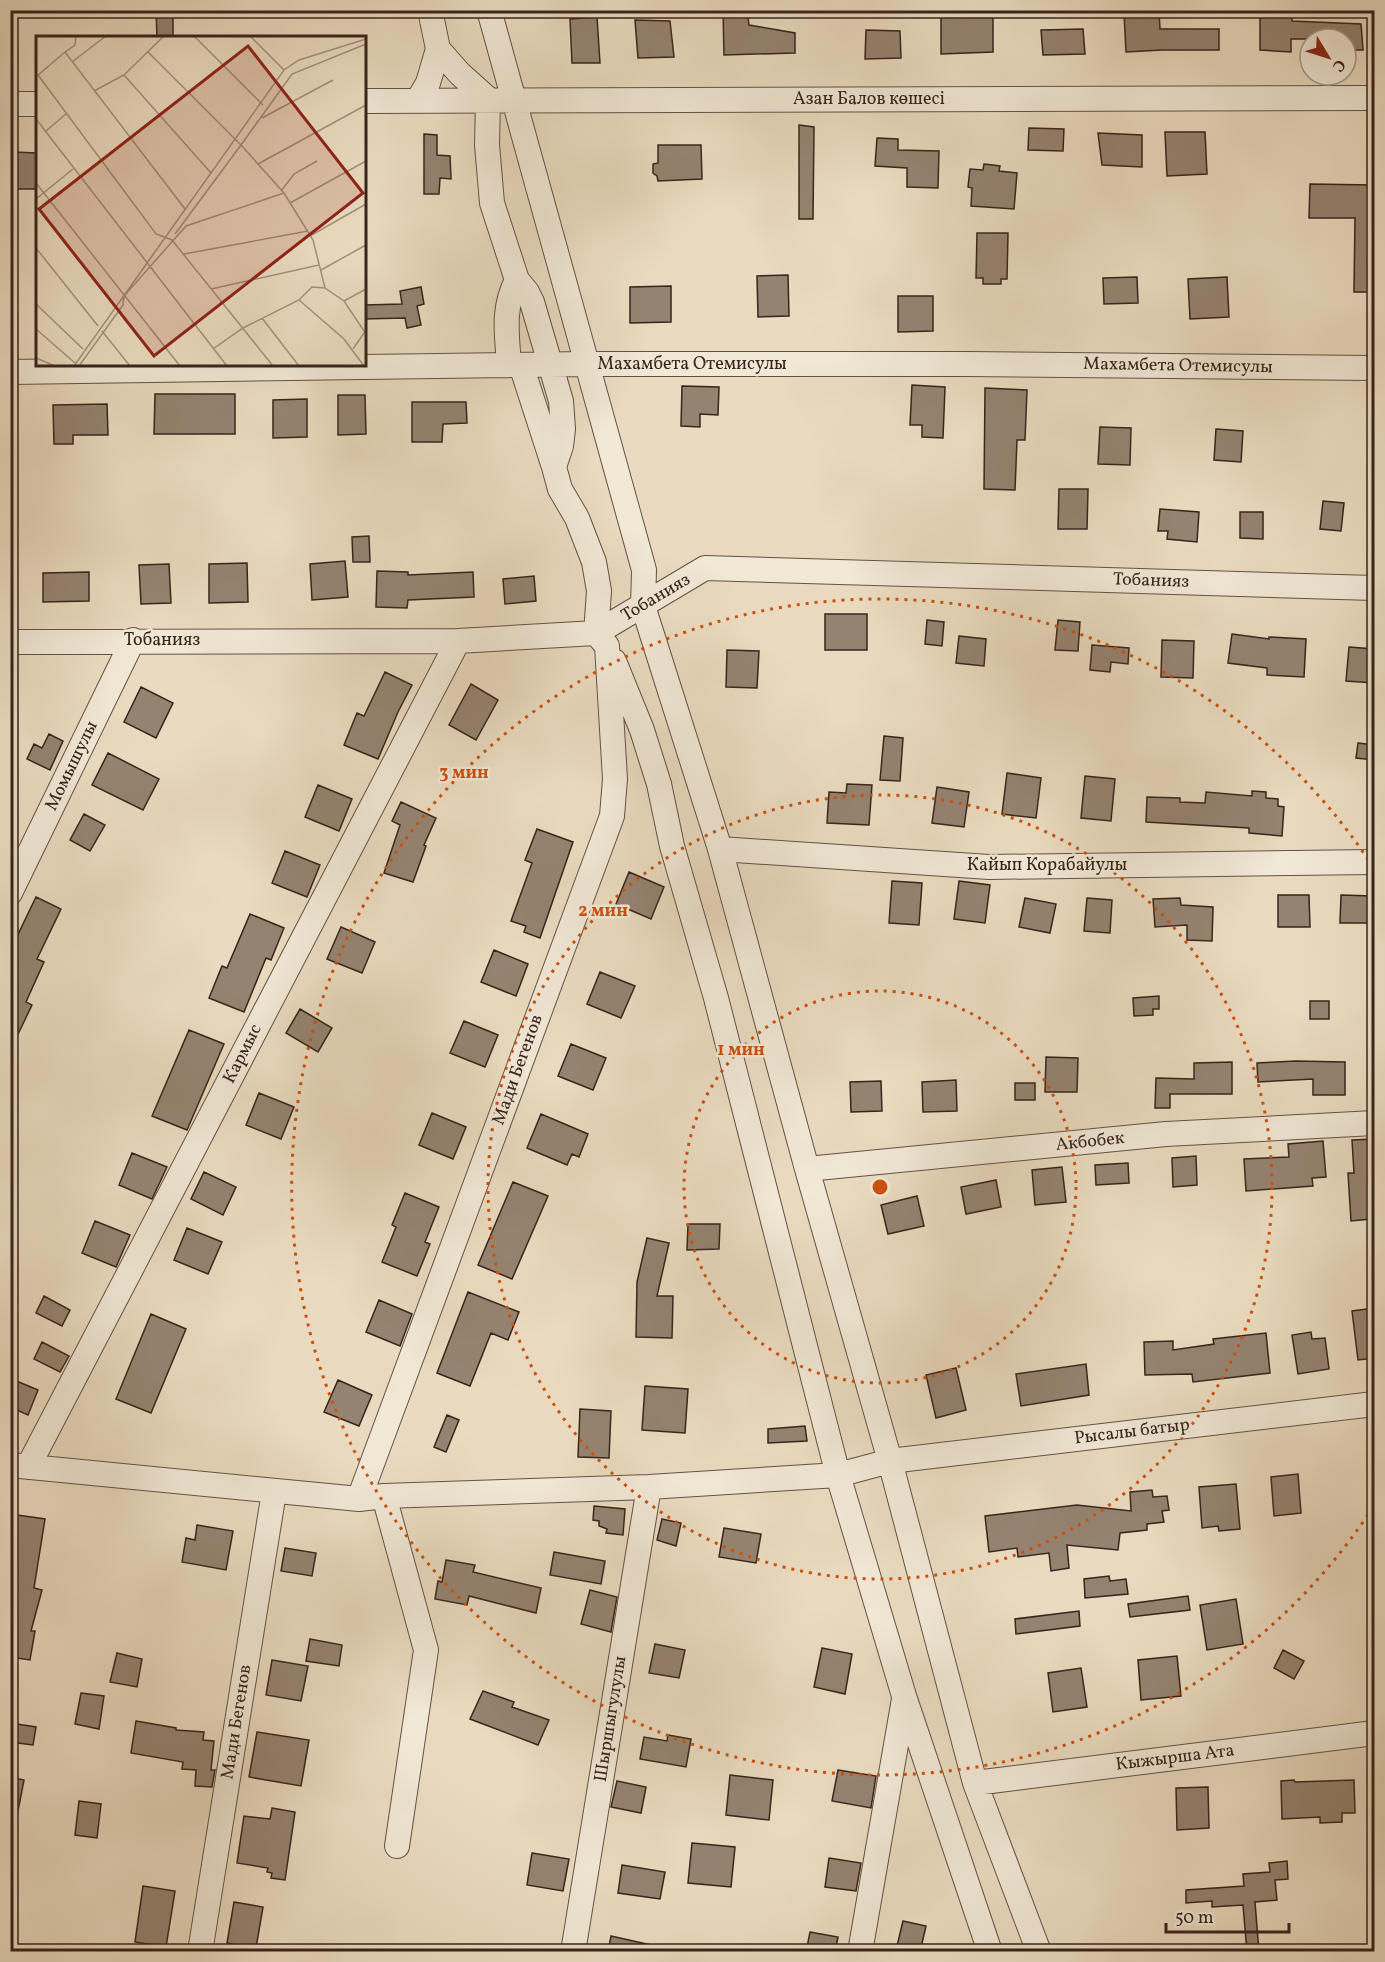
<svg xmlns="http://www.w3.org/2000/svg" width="1385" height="1962" viewBox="0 0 1385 1962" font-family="Vollkorn,serif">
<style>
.building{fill:#958371;stroke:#38241c;stroke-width:1.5}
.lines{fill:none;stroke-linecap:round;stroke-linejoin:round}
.minor-casing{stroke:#645245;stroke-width:26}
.minor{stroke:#f1e8d6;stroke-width:24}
.ring{fill:none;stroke:#ce510e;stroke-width:3;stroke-dasharray:3 6}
.labels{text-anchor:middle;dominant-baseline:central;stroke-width:5;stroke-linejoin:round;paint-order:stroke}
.street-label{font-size:18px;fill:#38241c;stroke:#f1e8d6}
.inset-road{fill:none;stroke:#a3927e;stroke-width:1.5}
.view{fill:#8f2418;fill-opacity:0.15;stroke:#8f2418;stroke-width:3}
.inset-edge{fill:none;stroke:#38241c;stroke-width:3}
.centre{fill:#ce510e;stroke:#f1e8d6;stroke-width:3}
.ring-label{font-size:18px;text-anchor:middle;font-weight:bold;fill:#ce510e;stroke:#f1e8d6;stroke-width:5;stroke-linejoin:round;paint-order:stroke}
</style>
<rect width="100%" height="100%" fill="#eadbc0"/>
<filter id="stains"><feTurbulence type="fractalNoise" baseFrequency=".00333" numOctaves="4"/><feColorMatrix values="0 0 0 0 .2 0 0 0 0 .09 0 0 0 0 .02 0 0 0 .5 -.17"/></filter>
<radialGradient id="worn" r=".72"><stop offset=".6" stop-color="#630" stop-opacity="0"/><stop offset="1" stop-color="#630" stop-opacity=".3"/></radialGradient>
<path class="building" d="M156 10H173V38H157Z
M723 10H747L749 25 795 33V53L724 55Z
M993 11V52L941 54V12Z
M1159 11 1160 29H1219V50H1162L1126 52 1124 13Z
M1260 13 1292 14V21L1361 24 1363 50H1346V39H1291V52L1260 50Z
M597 17 600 63H572L570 19Z
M635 20 670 21 674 57 638 58Z
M1083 29 1085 54 1043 55 1041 30Z
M866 30 900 31 901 58 865 59Z
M799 125 814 127 813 219H799Z
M1029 128 1064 129 1063 151 1028 150Z
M1165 132H1205L1207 174 1167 176Z
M1098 133 1142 135V167L1102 165Z
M424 134 437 135V155L450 156 451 179 440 178 439 194H424Z
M877 138 898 139V150L939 151 938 188 907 187V168L875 166Z
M658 145H701L702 179 658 181 657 176 653 173V164L658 163Z
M14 152 36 153V189H13Z
M984 164 1000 166 999 171 1017 173 1014 209 971 206 972 188 968 187 970 169 983 170Z
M1310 184 1374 185V292H1354L1355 218H1309Z
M977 233H1008L1007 279H1001V284H983V278H976Z
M788 275 789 316 758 317 757 276Z
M1137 277 1138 303 1104 304 1103 278Z
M1227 277 1229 317 1190 319 1188 279Z
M671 286V322L630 323V287Z
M421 287 424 304 417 306 421 325 407 328 405 318 364 319V305L402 304 400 291Z
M898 296H933V331L898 332Z
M912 385 945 387 943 438 922 437V425H910Z
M682 386 719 387 718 415 700 414V427L681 426Z
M985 388 1027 390 1025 440H1017L1015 490 984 489Z
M155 394H235V434H154Z
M338 395H365L366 434 338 435Z
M307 399V437L273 438V400Z
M412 402H466L467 423 443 424 442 442H412Z
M107 404 108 435H73V444H54L53 405Z
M1100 427 1131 428 1130 465 1098 464Z
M1216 429 1243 431 1241 462 1214 460Z
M1059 489H1088L1087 529H1058Z
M1323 501 1344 503 1341 531 1320 529Z
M1160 509 1199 512 1197 542 1167 539 1168 531H1158Z
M1240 512H1263V539L1240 538Z
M369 536 370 562H353L352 537Z
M345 561 348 597 312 600 310 564Z
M247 563 248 602 209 603V564Z
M169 564 171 603 141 604 139 565Z
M377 571 408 572V575L473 572 474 597 408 600 407 608 376 607Z
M89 572V601L43 602V573Z
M534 576 536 601 505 604 503 579Z
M825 614H867V650H825Z
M927 620 944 622 942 646 925 644Z
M1058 620 1080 622 1078 651 1055 650Z
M1232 634 1269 639V637L1306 639 1304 677 1267 675V668L1228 663Z
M959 636 986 639 984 666 956 663Z
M1162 640 1194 641 1193 678 1161 677Z
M1092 645 1129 648 1128 664 1111 662 1110 672 1090 670Z
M1349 647 1374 649V683L1346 681Z
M727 650 759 651 757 688 726 687Z
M385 672 412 685 398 712 378 759 344 745 357 713 364 716Z
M471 684 498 700 476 740 449 725Z
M141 687 173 703 156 738 124 722Z
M49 734 63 741 50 770 27 759 34 744 42 748Z
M884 736 903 738 900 781 880 780Z
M1358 743 1374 745V760L1356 758Z
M108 753 159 779 143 810 92 785Z
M1007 773 1041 778 1036 818 1002 814Z
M1085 776 1115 779 1111 821 1081 818Z
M847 784 872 785 869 825 827 823 829 792 846 793Z
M318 785 352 799 339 831 305 817Z
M937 787 969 792 964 827 932 823Z
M1252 791 1266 792V798L1278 799V806L1284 807 1282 836 1249 833V828L1146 822 1147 797 1180 798V802L1205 803 1206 792 1252 796Z
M401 802 436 818 424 845 426 846 413 882 384 873 400 825 392 821Z
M84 814 105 825 90 851 70 840Z
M537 829 573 842 540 938 524 932 526 926 511 921 532 863 525 860Z
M285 851 320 865 307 897 272 883Z
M629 872 664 887 651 919 616 904Z
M892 881 922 883 919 925 889 923Z
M959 881 990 885 985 923 954 919Z
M1278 895H1309L1310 927H1278Z
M1341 895 1372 896 1371 923H1340Z
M36 897 61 909 37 959 44 962 26 1002 32 1005 10 1051V951Z
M1025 898 1056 904 1050 933 1019 927Z
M1087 898 1112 900 1110 933 1084 931Z
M1180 898 1181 905 1213 907 1212 941 1187 940V925L1155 927 1153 899Z
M250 914 284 928 271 960 266 958 244 1012 209 998 222 966 227 968Z
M341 927 375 942 362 973 327 959Z
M494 950 528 964 516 996 481 982Z
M600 972 635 986 621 1018 587 1004Z
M1159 996V1009H1153V1015L1134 1016 1133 998Z
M1310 1001H1329V1019H1310Z
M300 1009 332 1028 318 1052 286 1033Z
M464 1021 498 1035 485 1067 450 1053Z
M189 1030 224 1044 187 1130 152 1116Z
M571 1044 606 1058 593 1090 558 1076Z
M1046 1057 1078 1058 1077 1092H1045Z
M1296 1061 1345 1062V1095H1313V1079L1258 1082 1257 1063Z
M1232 1062V1094H1170V1108H1155L1156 1078 1194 1079V1063Z
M956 1080 957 1111 923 1112 922 1082Z
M881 1081 882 1111 851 1112 850 1082Z
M1015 1083H1035V1100H1015Z
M259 1093 294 1107 281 1139 246 1125Z
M432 1113 466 1127 453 1159 419 1145Z
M541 1114 588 1134 579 1157 572 1154 567 1165 527 1148Z
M1374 1139V1183L1369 1184 1371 1219 1351 1221 1348 1173H1354L1352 1140Z
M1323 1141 1326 1177 1312 1178 1313 1186 1246 1191 1244 1159 1289 1157 1288 1144Z
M132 1153 167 1167 152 1199 119 1185Z
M1196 1156 1197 1185 1173 1187 1172 1158Z
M1128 1163 1129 1183 1096 1185 1095 1165Z
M1062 1167 1066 1202 1035 1205 1032 1170Z
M204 1172 236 1187 223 1215 191 1199Z
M996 1180 1001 1207 966 1214 961 1187Z
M513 1182 548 1196 512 1279 478 1265Z
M405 1193 439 1207 425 1242 430 1244 417 1276 382 1262 396 1227 392 1225Z
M917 1196 924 1226 888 1234 881 1205Z
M95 1221 130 1235 116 1267 82 1253Z
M688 1224H720L719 1249 687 1250Z
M187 1228 222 1242 208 1274 174 1260Z
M647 1238 669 1243 657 1296H673L672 1338 636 1337 637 1282Z
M468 1292 519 1312 508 1340 491 1333 470 1386 437 1373Z
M44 1296 70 1310 62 1326 36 1313Z
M379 1300 412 1314 400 1346 366 1332Z
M1374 1308V1358L1358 1360 1352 1311Z
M151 1314 186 1329 151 1413 116 1399Z
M1311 1332 1312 1339 1325 1338 1329 1369 1298 1374 1292 1335Z
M1266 1333 1270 1373 1193 1382 1192 1374 1145 1375 1144 1342 1173 1341V1350L1214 1344 1213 1339Z
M42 1342 69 1356 60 1372 34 1359Z
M1086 1364 1089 1395 1021 1406 1016 1374Z
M956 1368 966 1410 936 1418 926 1375Z
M14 1380 38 1390 28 1415 10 1407V1389Z
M338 1380 372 1395 359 1426 324 1412Z
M645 1386 688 1389 685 1433 642 1430Z
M580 1409 611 1411 609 1458 578 1457Z
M447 1415 459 1420 446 1452 434 1447Z
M805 1426 807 1441 768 1443V1429Z
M1298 1474 1301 1513 1274 1516 1271 1477Z
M1236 1484 1240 1529 1219 1531 1218 1526 1202 1528 1199 1487Z
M1152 1490 1153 1497 1167 1496 1169 1510 1162 1511 1164 1522 1147 1524V1530L1120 1533 1118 1550 1067 1545 1069 1568 1051 1571 1049 1553 1018 1557 1017 1548 989 1552 985 1516 1077 1505 1131 1511 1130 1492Z
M594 1506 625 1509 623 1535 606 1533 607 1529 599 1526V1521L593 1520Z
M17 1515 45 1519 34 1588 42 1590 31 1631H35L30 1660 10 1657V1582L16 1564 10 1563V1556Z
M662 1519 681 1523 676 1546 657 1540Z
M197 1525 233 1531 226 1570 182 1562 186 1538 195 1540Z
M724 1528 761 1534 756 1563 719 1557Z
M285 1548 316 1553 312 1576 281 1571Z
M554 1552 605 1561 601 1584 550 1575Z
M446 1560 475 1565 473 1572 541 1588 536 1613 469 1596 467 1605 435 1599 438 1581 442 1582Z
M1109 1576 1110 1581 1126 1579 1128 1594 1085 1598 1084 1579Z
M590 1590 617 1597 611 1632 581 1624Z
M1188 1596 1190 1610 1130 1617 1128 1604Z
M1236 1599 1243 1644 1207 1650 1200 1605Z
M1079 1611 1080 1626 1016 1634 1015 1619Z
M310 1639 342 1645 339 1666 306 1661Z
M655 1644 685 1650 679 1678 649 1673Z
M822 1648 852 1654 845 1694 814 1687Z
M1283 1650 1304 1661 1294 1679 1274 1668Z
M117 1653 142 1659 137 1687 110 1682Z
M1177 1656 1181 1696 1141 1700 1138 1660Z
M272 1660 308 1666 301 1701 266 1695Z
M1081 1668 1087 1707 1053 1712 1048 1673Z
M483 1691 514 1702 512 1707 549 1720 538 1745 470 1719Z
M81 1693 104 1696 99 1729 75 1724Z
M136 1721 176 1728V1730L204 1732 203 1740 214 1741 211 1770H215L212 1787 195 1786 196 1770 182 1769 183 1762 131 1753Z
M10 1723 36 1727 33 1745 10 1742Z
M257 1732 309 1740 301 1786 249 1777Z
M668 1735 691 1739 686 1767 640 1759 644 1737 667 1741Z
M838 1770 876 1776 871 1808 832 1801Z
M730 1775 773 1780 769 1820 726 1815Z
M10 1777 24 1780 17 1816 10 1815Z
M1294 1780 1295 1782 1354 1780 1355 1813H1342V1822L1320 1823V1817L1282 1819 1281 1781Z
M617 1781 646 1787 641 1813 611 1807Z
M1208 1787 1209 1828 1177 1830 1176 1788Z
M79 1801 101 1804 97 1838 75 1835Z
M272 1808 295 1812 285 1880 271 1878 272 1873 267 1872 268 1868 237 1863 244 1816 270 1819Z
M692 1843 735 1847 731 1887 688 1883Z
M532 1853 569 1859 563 1891 527 1885Z
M829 1858 861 1863 856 1891 825 1887Z
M1287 1861 1288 1879 1275 1880 1277 1900 1255 1902 1259 1952H1247L1243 1905 1212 1907V1901L1186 1903V1890L1244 1886 1243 1874 1270 1872 1269 1863Z
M622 1865 665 1872 660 1899 618 1893Z
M143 1886 175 1891 166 1947 135 1942Z
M234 1902 263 1907 256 1948 227 1943Z
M903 1921 926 1926 920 1952 896 1950Z
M810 1932 838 1937 835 1952H806Z
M611 1936 656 1946 655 1952H608Z"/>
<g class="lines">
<g class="minor-casing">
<path id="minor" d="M489 10 644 570 643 606 720 849 807 1169 890 1461 975 1783 1039 1952
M418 100 428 83 438 49
M364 101 1374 98
M10 104H38
M509 365C507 334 502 309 517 280
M521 365 554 467
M10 372 587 364H967L1374 368
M10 642 458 641 596 633 705 568 1374 588
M614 661 642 730 659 784 672 846 716 998 838 1475 890 1461 1374 1404
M720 849 989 867 1374 862
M10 893 133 640
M807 1169 1166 1134 1374 1123
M10 1465 359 1499 384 1496 649 1487 838 1475 904 1696 990 1952
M28 1467 458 641
M384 1496 426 1650 397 1846
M359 1499 612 816 615 779 607 646 596 633 599 591 594 562 577 518 560 489 554 467 561 446 563 429 561 401 532 302 527 292 517 280 492 203 487 145 488 99 460 74 438 49 430 10
M975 1783 1374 1733
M200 1952 274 1492
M573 1952 649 1487
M860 1952 904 1699"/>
</g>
<use href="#minor" class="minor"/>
</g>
<g class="ring">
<circle cx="880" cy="1187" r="196"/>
<circle cx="880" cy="1187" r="392"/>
<path d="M1373 1507A588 588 0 1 1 1373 867"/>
</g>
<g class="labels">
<g class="street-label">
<text x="869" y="99">Азан Балов көшесі</text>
<text x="692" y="364">Махамбета Отемисулы</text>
<text transform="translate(1178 366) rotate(1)">Махамбета Отемисулы</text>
<text transform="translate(1151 581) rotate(2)">Тобанияз</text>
<text transform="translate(656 598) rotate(-31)">Тобанияз</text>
<text x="162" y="640">Тобанияз</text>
<text transform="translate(72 766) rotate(-64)">Момышулы</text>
<text x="1047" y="865">Кайып Корабайулы</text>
<text transform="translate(243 1054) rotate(-63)">Кармыс</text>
<text transform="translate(518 1070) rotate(-70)">Мади Бегенов</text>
<text transform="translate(1090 1142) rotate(-6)">Акбобек</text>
<text transform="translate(1132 1432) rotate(-7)">Рысалы батыр</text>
<text transform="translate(611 1719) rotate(-81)">Шыршыгулулы</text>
<text transform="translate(237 1722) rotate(-81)">Мади Бегенов</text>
<text transform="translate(1175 1758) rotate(-7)">Кыжырша Ата</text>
</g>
</g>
<g transform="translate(36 36)">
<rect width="330" height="330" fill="#eadbc0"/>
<path class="inset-road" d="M158 0 227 69M214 0 248 34M29 16 39 9 40 0M112 16 205 109 139 198M36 26 70 0M2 39 120 198 136 204 237 330M88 39 175 137M1 40 29 16 149 173M58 55 88 39 128 0M226 82 297 44M0 83 191 330M10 95 31 77M222 128 330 69M0 147 144 330M245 155 258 138 281 125M0 163 37 133M254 167 330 125M274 200 330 168M0 212 62 290M148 218 272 195M285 234 330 209M175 253 283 229M263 264 308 303 328 330M308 265 330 253M0 268 47 313M226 282 263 330M0 293 39 327M66 295 94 330M328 295 308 265 289 252 277 204 248 157 205 109 256 38 330 8M177 313 207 292 263 264 276 251 289 252M317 313 330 294M0 322 19 330M38 330 248 34 263 24 330 3M43 330 87 269 88 260 150 190 248 157"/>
<path class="view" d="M212 10 327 157 118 320 3 173Z"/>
<rect width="330" height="330" class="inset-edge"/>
</g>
<circle cx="880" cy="1187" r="9" class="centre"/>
<g class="ring-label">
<text x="464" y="778">3 мин</text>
<text x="603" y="916">2 мин</text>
<text x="741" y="1055">1 мин</text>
</g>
<rect width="1385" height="1962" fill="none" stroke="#eadbc0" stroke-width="36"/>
<rect x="12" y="12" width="1361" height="1938" fill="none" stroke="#38241c" stroke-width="3"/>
<rect x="18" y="18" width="1349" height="1926" fill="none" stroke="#38241c" stroke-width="1.5"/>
<g transform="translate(1328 57) rotate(128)"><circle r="28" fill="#f1e8d6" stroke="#a79a8c" stroke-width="1.5"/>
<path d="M0-4.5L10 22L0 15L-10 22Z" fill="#8f2418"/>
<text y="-9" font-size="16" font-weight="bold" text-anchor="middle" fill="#38241c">С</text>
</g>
<path d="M1166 1923v9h123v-9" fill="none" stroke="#38241c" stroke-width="3"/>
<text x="1175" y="1923" font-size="18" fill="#38241c" stroke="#f1e8d6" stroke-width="4.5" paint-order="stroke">50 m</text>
<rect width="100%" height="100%" filter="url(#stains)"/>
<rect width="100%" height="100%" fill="url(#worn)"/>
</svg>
